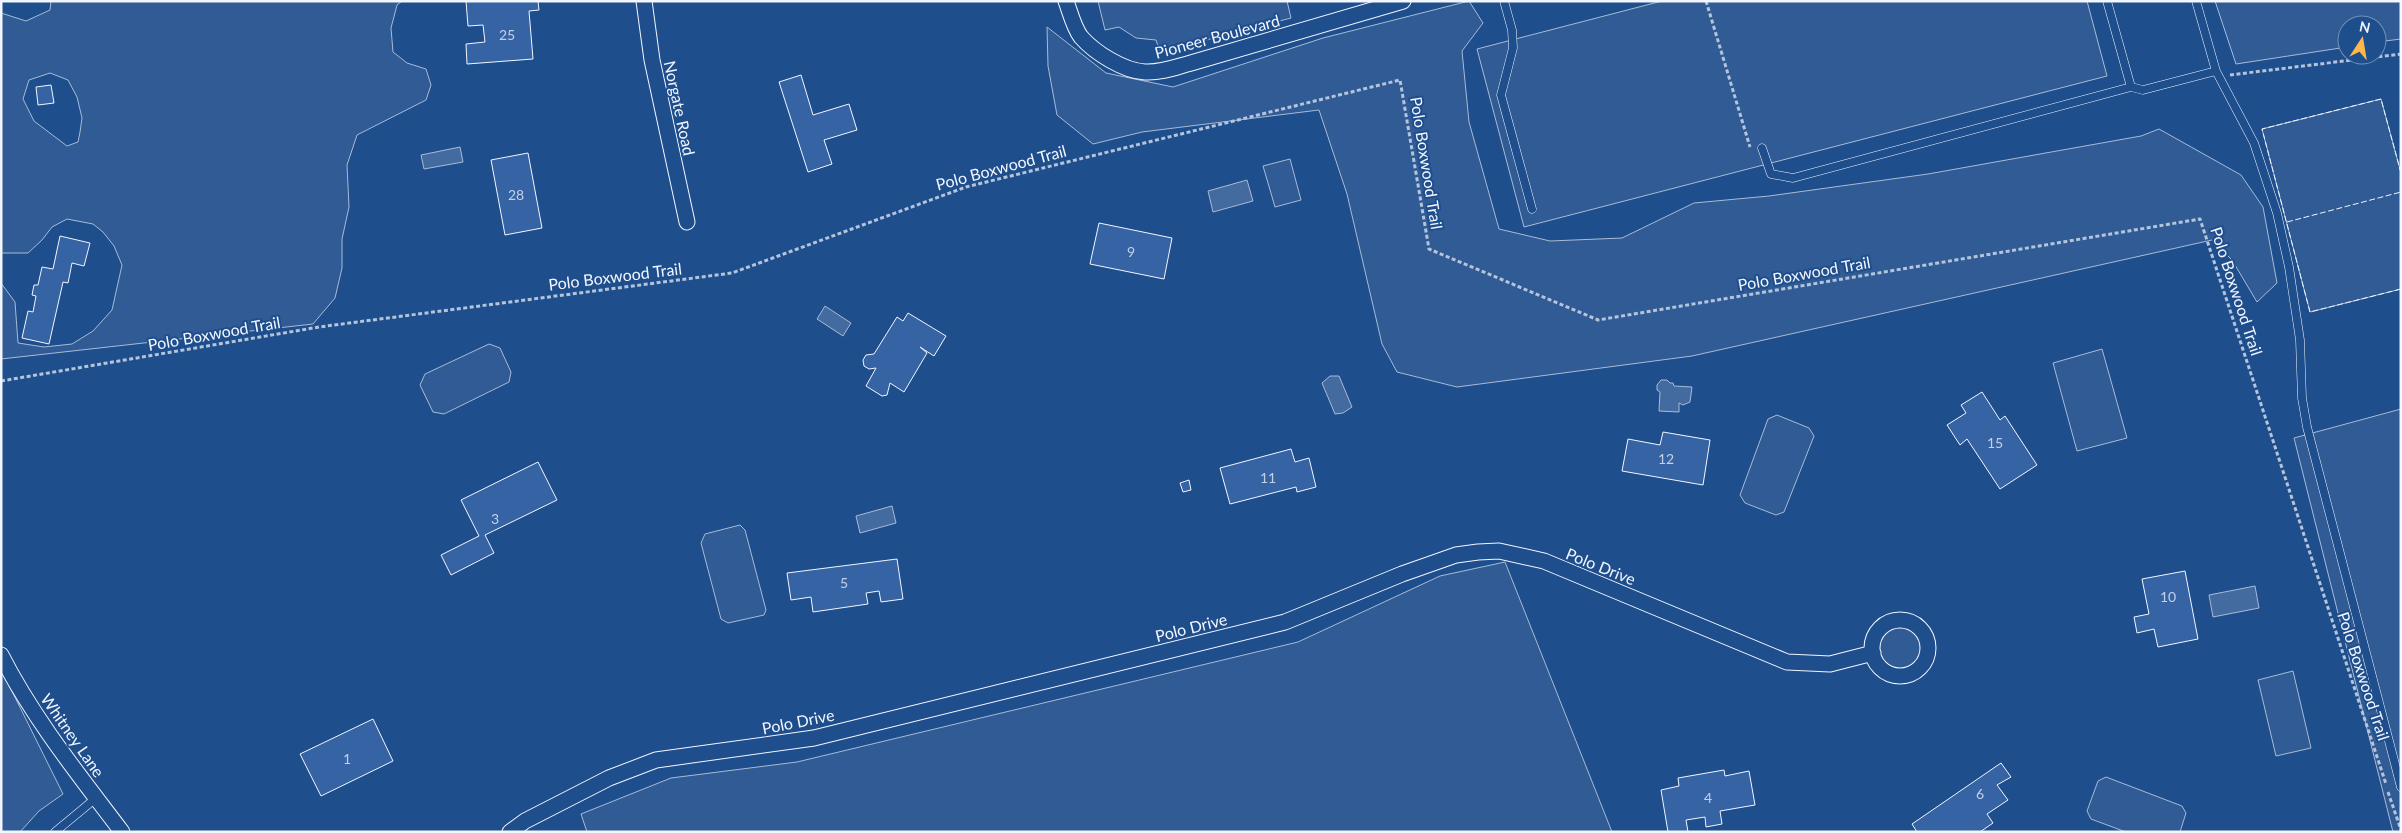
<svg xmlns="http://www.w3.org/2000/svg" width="2402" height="833" viewBox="0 0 2402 833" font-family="Lato,sans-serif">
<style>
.built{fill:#305b95;stroke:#a8bbd7;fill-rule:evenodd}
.water{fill:#446ba0;stroke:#a8bbd7}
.building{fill:#3563a3;stroke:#f2f6ff}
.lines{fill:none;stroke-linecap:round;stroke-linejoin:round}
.service-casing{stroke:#f2f6ff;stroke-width:9}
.minor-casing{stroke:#f2f6ff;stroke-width:17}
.path{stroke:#b3c4dc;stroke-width:3;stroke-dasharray:4 2.5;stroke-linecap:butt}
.service{stroke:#1f4e8c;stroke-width:8}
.minor{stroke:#1f4e8c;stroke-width:15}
.fence{stroke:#f2f6ff;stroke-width:1;stroke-dasharray:6 2.5;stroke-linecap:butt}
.labels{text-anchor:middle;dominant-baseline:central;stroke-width:4;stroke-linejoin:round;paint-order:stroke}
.number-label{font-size:14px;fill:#c3d1e8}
.street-label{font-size:16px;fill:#f2f6ff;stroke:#1f4e8c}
</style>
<rect width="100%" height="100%" fill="#1f4e8c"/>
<path class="built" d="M51 1H402L397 5 391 28 393 52 407 63 426 69 431 85 426 100 357 135 347 165 349 207 342 239V268L335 298 313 324 1 359V283L15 302 18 343 44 347 72 344 93 331 112 310 122 265 114 246 103 232 93 224 67 219 52 227 42 240 28 253H1V13L26 21 50 10ZM50 73 68 80 77 97 82 118 80 132 78 142 67 146 34 121 23 99 29 80Z
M1098 1H1287L1291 18 1160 52 1156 40 1136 38 1119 27 1105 30Z
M1469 1 1483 23 1462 51 1469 122 1499 229 1550 241 1622 238 1694 203 1769 196 1928 174 2141 136 2159 129 2241 175 2263 207 2277 283 2257 302 2232 260 2212 240 1692 356 1457 387 1397 372 1382 344 1347 194 1319 110 1142 132 1093 144 1057 115 1048 66 1047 27 1106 73 1173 87 1323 38Z
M1662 1H2087L2107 76 1524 227 1477 49Z
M2215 1H2401V39L2377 42V25H2347V47L2236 64Z
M2381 99 2401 173V289L2310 312 2262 129Z
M1290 159 1301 200 1275 207 1263 166Z
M489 344 500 348 511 372 509 382 444 414 433 412 420 385 425 374Z
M2102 349 2127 438 2077 451 2053 363Z
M2401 409V832H2393L2294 438Z
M1777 415 1809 428 1814 436 1784 512 1776 515 1745 503 1740 495 1768 419Z
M740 525 745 530 766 610 764 615 728 623 721 619 701 543 705 534Z
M1505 562 1612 832H587L581 814 671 778 797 762 1298 642 1440 576Z
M1876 647a24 24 0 1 1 48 0a24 24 0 1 1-48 0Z
M1 669 63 794 39 811 20 832H1Z
M2293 671 2311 748 2276 756 2258 680Z
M2106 777 2182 806 2186 813 2180 832H2126L2091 819 2087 811 2098 781Z"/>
<path class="water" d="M460 147 463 162 424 169 421 155Z
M1247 180 1253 201 1213 212 1208 191Z
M825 306 851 323 843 336 817 319Z
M1330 376H1339L1352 407 1343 413 1335 414 1322 383Z
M1661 380H1667L1670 383H1673L1674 386 1692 387 1690 402 1683 405 1679 403V412L1659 411 1660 392 1657 390V385Z
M892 506 896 523 860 533 856 516Z
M2255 586 2259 608 2213 617 2209 595Z"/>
<path class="building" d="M466 1H538L539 10 529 11 533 59 467 64 466 44 485 42 483 25 468 26Z
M801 75 813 115 849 104 857 130 824 140 832 164 808 172 779 82Z
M51 85 54 103 38 105 36 87Z
M528 153 542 228 505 235 491 160Z
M1099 223 1172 238 1164 279 1090 264Z
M60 236 90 243 84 266 72 263 68 283 63 282 49 344 22 338 28 311 33 312 36 296 32 295 34 285H38L42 267 53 269Z
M908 313 946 336 934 356 920 347 927 353 904 392 890 383 887 395 882 396 866 386 876 368 869 369 864 366 863 360 866 355 874 354 897 317 903 321Z
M1982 392 2000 420 2005 416 2037 465 2000 489 1967 439 1960 445 1947 425 1966 413 1961 405Z
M1663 432 1710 440 1703 485 1622 471 1628 439 1660 445Z
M1291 449 1295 462 1309 458 1316 487 1297 492 1296 487 1230 504 1220 468Z
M538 462 557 500 485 535 494 553 451 575 441 555 479 536 461 500Z
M1189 480 1191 490 1183 492 1180 483Z
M897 559 903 599 881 602 879 591 866 593 868 604 813 612 811 597 791 600 787 573Z
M2185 571 2198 639 2158 647 2154 629 2137 633 2134 617 2149 614 2142 579Z
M373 719 393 761 321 796 300 754Z
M2001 763 2011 777 1997 785 2008 800 1987 814 1993 823 1980 832H1917L1912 824Z
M1724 770 1725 776 1749 771 1755 805 1720 811 1722 824 1706 827 1705 817 1686 820 1688 832H1668L1661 790 1679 786 1678 778Z"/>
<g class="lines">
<g class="service-casing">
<path id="service" d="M1504 1 1512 30 1513 48 1501 95 1532 209
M2107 1 2131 87 2143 90 2216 71
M2196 1 2216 71 2254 143 2277 213 2289 267 2300 340 2302 398 2307 427 2401 787
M1762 148 1771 174 1793 178 2131 87
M55 832 96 798"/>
</g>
<g class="minor-casing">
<path id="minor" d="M644 1 652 60 687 222
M1066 1C1070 12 1074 28 1081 37 1095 53 1124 71 1145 72 1161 73 1176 67 1191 63L1403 1
M1872 648a28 28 0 1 1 56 0a28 28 0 1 1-56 0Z
M1 655C33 718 79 775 122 832
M510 832 525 821 609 778 656 760 814 738 1285 622 1402 574 1456 555 1478 552 1499 551 1544 561 1787 662 1830 664 1873 653"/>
</g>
<path class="path" d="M1706 1 1750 147
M2230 75 2401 54
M1 381 319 327 732 273 966 187 1400 80 1429 249 1598 320 2200 219 2386 784
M2388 792 2401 830"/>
<use href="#service" class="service"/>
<use href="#minor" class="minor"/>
<path class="fence" d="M2401 173 2381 99 2262 129 2310 312 2401 289
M2287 222 2401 192"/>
</g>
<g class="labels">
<g class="number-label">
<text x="507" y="34">25</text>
<text x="516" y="194">28</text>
<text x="1131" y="251">9</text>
<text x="1995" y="442">15</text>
<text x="1666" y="458">12</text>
<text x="1268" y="477">11</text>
<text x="495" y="518">3</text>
<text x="844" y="582">5</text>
<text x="2168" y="596">10</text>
<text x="347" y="758">1</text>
<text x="1980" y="793">6</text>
<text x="1708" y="797">4</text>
</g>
<g class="street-label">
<text transform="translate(1217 36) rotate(-15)">Pioneer Boulevard</text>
<text transform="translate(680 108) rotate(78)">Norgate Road</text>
<text transform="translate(1427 163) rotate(81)">Polo Boxwood Trail</text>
<text transform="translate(1001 167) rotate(-15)">Polo Boxwood Trail</text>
<text transform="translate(1804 273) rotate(-10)">Polo Boxwood Trail</text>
<text transform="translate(615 276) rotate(-7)">Polo Boxwood Trail</text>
<text transform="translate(2237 291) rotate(72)">Polo Boxwood Trail</text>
<text transform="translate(214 333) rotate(-10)">Polo Boxwood Trail</text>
<text transform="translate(1601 566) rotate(22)">Polo Drive</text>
<text transform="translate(1191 627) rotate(-14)">Polo Drive</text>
<text transform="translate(2364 676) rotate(72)">Polo Boxwood Trail</text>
<text transform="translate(798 721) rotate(-11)">Polo Drive</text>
<text transform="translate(73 735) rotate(55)">Whitney Lane</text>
</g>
</g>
<rect width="2402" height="833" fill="none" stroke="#f2f6ff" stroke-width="5"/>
<g transform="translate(2362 40) rotate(12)"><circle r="24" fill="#1f4e8c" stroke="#7391ba"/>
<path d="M0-4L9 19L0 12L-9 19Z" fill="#ffb74d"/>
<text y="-8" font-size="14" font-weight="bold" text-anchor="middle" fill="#f2f6ff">N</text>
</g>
</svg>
